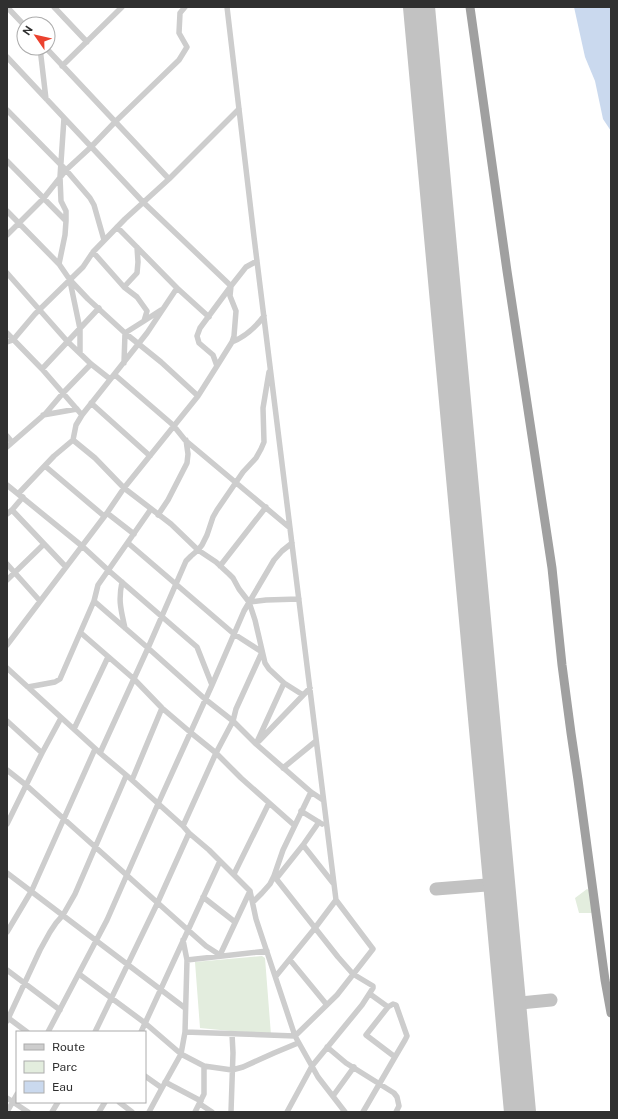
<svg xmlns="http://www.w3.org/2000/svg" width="618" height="1119" viewBox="0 0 618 1119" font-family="'Public Sans',sans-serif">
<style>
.green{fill:#e3edde}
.water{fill:#cad9ee}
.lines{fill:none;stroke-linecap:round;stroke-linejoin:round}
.taxiway{stroke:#c2c2c2;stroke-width:13}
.runway{stroke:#c2c2c2;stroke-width:32}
.minor{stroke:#cdcdcd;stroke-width:5.5}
.trunk{stroke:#a0a0a0;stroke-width:9}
</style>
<rect width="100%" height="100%" fill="#fff"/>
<path class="green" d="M587 889 592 892 593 913H579L575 898Z
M262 956 265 958 271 1035 200 1028 195 962Z"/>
<path class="water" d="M574 7H611V131L603 119 595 81 585 57Z"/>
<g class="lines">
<path class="taxiway" d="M436 889 499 884
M510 1004 551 1000"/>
<path class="runway" d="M419 7 520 1112"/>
<path class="minor" d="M7 7 24 25
M54 7 87 42
M40 48 46 99
M46 48 169 179
M7 57 143 202 231 286 200 328 197 336 199 343 213 355 217 366
M62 66 122 7
M7 110 66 170 90 198 94 205 104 240
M64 118 60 177 61 201 66 211V221
M7 161 66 221 65 235 59 264
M7 211 59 264 70 280 88 299 125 333 161 362 198 396
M117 227 177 288
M7 235 43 199 66 170 91 147 115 122 179 60 187 47 179 33 180 13 185 7
M93 252 124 287 137 297 147 311 144 321 125 333 124 363
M7 273 67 341 91 364 110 379
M70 281 80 329V353
M124 287 137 273 138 262 137 247
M144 321 161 310
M7 333 42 369 82 415
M7 342 13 340 35 314 83 267 93 252 125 219 169 179 239 109
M232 342C245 337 255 328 264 316
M42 369 99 308
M115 375 173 425 185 440 290 528
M91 403 150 456
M43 415 77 409
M7 436 12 442
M73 440 95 458 124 488 171 524 198 550 216 562 229 574 233 578 239 589 249 602 266 600 299 599
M7 447 46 413 63 393 91 364
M45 466 104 516
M7 485 82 546 108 570 197 647 212 685
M18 494 54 456 73 440 76 425 82 415 147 333 177 288 209 317
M12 510 66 567
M107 513 134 534
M7 514 12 510 23 497
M158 515 168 500 187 463 188 454 186 440
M128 543 234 634 262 652
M7 564 40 601
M220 566 266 507
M7 580 44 544
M122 582C118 601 121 610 125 628
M94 601 148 648 205 699 233 721 256 744 311 792 323 800
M249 602 255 620 265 663 269 669 284 683 256 744
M81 633 134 679 162 708 190 732 216 753 241 778 294 825
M7 645 107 513 124 488 198 396 217 366 232 342 234 336 236 311 230 296 231 286 246 267 257 261
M7 668 100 753 132 780 183 826 189 833 209 850 250 891 256 919 295 1036 318 1077 345 1112
M284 683 303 695
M28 687 55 682 60 679 94 601 98 585 151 509
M7 721 42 753
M74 729 108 657
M259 741 310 688
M100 753 148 648 186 561 191 556 198 550 202 545 207 535 213 517 217 510 243 472 256 458 261 449 264 442 263 408 269 372
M283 768 316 741
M7 770 26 785 188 930 206 946 220 955 250 891
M132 780 162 708
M301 811 322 824
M7 824 42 753 61 718
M183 826 216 753 233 721 236 709 262 652
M303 845 333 883
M7 873 185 1008
M234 874 269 803
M274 876 338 957 353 974 373 986V988L362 1005 312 1066 287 1112
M276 879 303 845 319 822
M203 897 235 922
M253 902 262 893 270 884 274 876 283 850 311 792
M7 932 32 890 95 749
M187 960 267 951
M290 960 327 1005
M7 970 60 1010
M79 974 145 1023 181 1054 204 1066 232 1070 243 1067 274 1053 298 1043
M276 976 315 928 336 900
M388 1007 366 1035 395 1057
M7 1017 27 1032
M7 1021 40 950 50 932 56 923 63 915 75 894 126 776
M48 1032 107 920 158 804 212 685 244 611 274 560 282 551 292 543
M95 1032 157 904 189 833
M141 1032 220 861
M185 1032 295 1036 337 995 373 949 336 900 254 237 227 7
M327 1047 346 1063 394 1093 397 1097 399 1106 396 1112
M145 1076 162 1088
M165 1082 201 1101
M333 1096 354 1067
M7 1098 28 1112
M119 1102 132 1112
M200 1104 212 1112
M7 1112 17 1094
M52 1112 58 1102
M99 1112 105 1102
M149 1112 162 1088 181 1054 185 1032 187 960 183 940
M195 1112 204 1094V1066
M231 1112 233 1053 232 1034
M363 1112 395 1057 405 1040 407 1036 396 1005 393 1004 388 1007 370 994"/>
<path class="trunk" d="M470 7 507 271 552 568 562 665 571 733 578 780 605 980 611 1013"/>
</g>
<rect width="618" height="1119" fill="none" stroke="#303030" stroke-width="16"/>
<rect x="16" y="1031" width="130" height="72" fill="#ffffff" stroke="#acacac"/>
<rect x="24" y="1044" width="20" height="6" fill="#cdcdcd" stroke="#acacac"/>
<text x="52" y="1051" font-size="12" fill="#303030">Route</text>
<rect x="24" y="1061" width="20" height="12" fill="#e3edde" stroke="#acacac"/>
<text x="52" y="1071" font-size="12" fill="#303030">Parc</text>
<rect x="24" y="1081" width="20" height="12" fill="#cad9ee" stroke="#acacac"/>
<text x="52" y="1091" font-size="12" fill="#303030">Eau</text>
<g transform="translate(36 36) rotate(304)"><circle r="19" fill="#ffffff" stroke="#acacac"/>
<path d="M0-3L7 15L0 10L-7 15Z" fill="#eb412e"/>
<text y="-6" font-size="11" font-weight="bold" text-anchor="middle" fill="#303030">N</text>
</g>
</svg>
